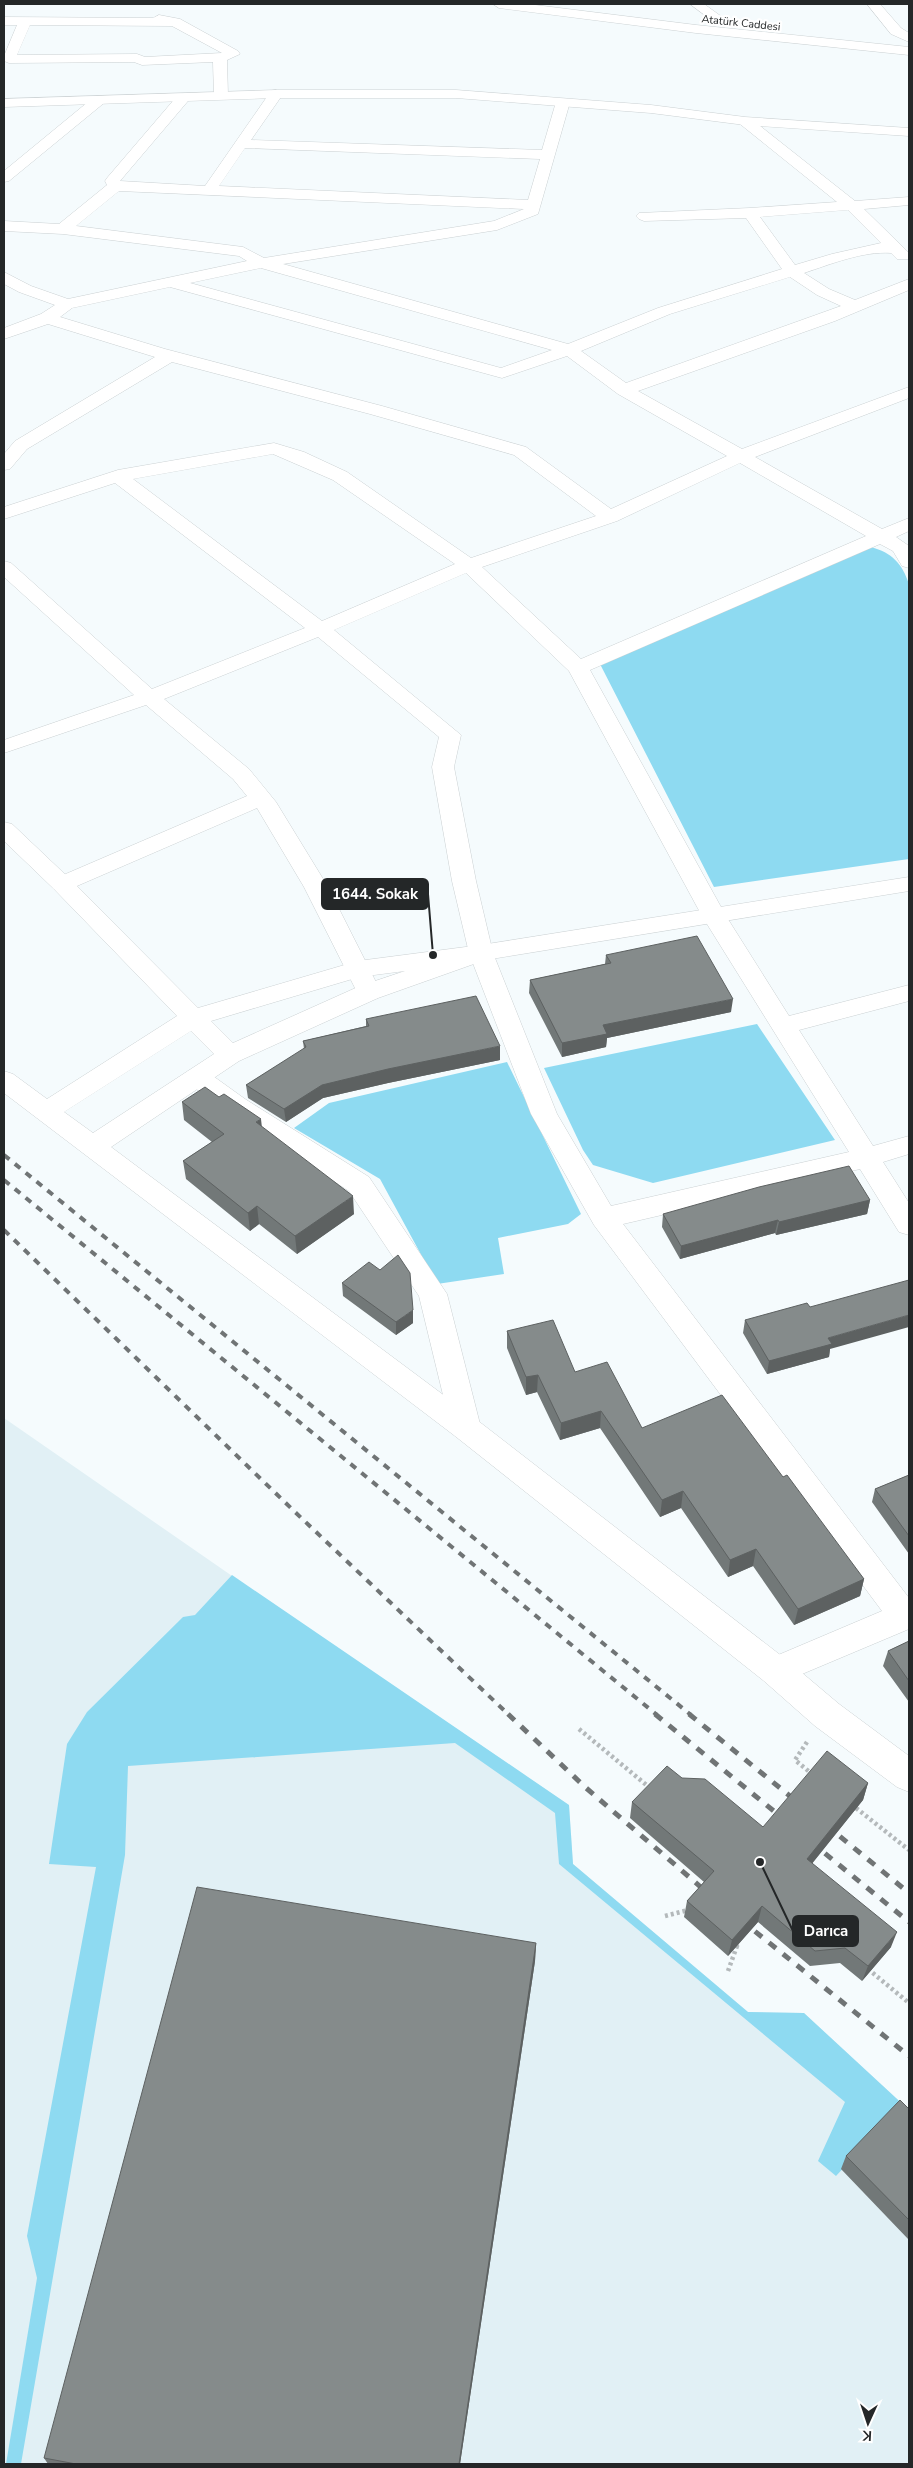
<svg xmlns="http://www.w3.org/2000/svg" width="913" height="2468" viewBox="0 0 913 2468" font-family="'Nunito Sans',sans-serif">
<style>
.built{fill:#e1f0f5}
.green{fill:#8edaf1}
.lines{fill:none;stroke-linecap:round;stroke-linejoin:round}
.street-casing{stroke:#cbd1d3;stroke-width:1}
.secondary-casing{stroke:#cbd1d3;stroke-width:1}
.primary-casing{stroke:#cbd1d3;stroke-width:1}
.path{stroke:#b4b9bb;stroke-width:4.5;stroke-dasharray:3 3;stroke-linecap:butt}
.street{fill:#fff;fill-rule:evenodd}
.secondary{fill:#fff;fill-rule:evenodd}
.primary{fill:#fff;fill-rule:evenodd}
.rail-far1{stroke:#707475;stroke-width:4;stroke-dasharray:7 7;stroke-linecap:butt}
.rail{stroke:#707475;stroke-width:5;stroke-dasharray:9 9;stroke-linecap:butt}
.wall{fill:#727878}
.shaded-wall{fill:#5d6161}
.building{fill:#858b8b;stroke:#5d6161}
.labels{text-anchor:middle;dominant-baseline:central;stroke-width:4.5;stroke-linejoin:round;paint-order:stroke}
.far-street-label{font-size:11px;fill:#242728;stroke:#fff}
.leader{fill:none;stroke:#242728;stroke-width:2}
.callout-dot{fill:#242728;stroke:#fff;stroke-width:2}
.callout{fill:#242728;stroke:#242728;stroke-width:2}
.callout-label{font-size:15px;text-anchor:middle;font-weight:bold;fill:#fff}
</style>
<rect width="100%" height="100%" fill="#f5fbfd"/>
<path class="built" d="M4 1418 287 1614 569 1805 573 1864 748 2012 804 2013 909 2110V2464H4Z"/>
<path class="green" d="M871 547C892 553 902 563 909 584V859L714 887 600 664Z
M757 1024 835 1140 653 1183 593 1165 583 1150 544 1068Z
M507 1062 581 1214 568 1224 498 1238 504 1274 437 1284 380 1179 294 1128 329 1103Z
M232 1575 569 1805 573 1864 748 2012 804 2013 909 2110 894 2114 836 2176 818 2161 845 2102 559 1864 555 1813 455 1743 128 1766 125 1855 21 2464H6L37 2278 27 2236 96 1867 49 1864 67 1744 87 1712 183 1617 195 1615Z"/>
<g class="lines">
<g class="street-casing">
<path id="street" d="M690 4H704L729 22 723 26 718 25Z
M867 4H880L901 28 909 33V42L891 34Z
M159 15 180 19 238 51 240 54 227 60 228 96 226 99H216L214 96 213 62 142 65 134 62 9 63 4 61V56L17 25H4V17L153 18ZM30 25 172 26 222 53 145 57 137 54 17 55Z
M276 90 283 94 251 140 542 150 556 102 558 99H568L570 102 538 214 497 230 283 264 568 344 658 308 782 269 746 218 644 221 639 219 636 216 639 213 750 208 837 202 740 124 738 121 740 118H750L855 201 909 197V205L864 209 909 253V259H897L891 253C863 251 831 264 804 273L829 289 855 300 909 279V290L835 321 638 391 742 449 909 387V398L755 457 882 529 909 518V531L896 537 909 546V568L902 566 893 551 880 544 590 670 726 916 789 1016 909 985V1001L799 1030 873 1146 909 1136V1154L883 1162 909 1203V1235L899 1232 860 1169 623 1224 909 1598V1629L776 1685 764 1681 760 1671 764 1661 882 1611 594 1225 531 1114 469 953 452 881 432 767 439 737 318 637 164 699 249 769 276 802 328 887 381 992 378 998 369 1000 360 998 357 992 304 887 257 808 70 889 62 891 54 889 50 884 54 879 247 796 233 779 146 705 4 753V740L134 695 4 577V561L11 563 152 689 305 628 115 483 4 519V507L118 470 274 443 304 452 347 472 471 558 596 516 514 455 370 414 172 362 27 449 10 469 4 470V454L15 441 155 357 48 324 4 339V328L41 314 55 305 19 292 4 284V272L31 286 68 299 247 261 239 256 63 234 4 231V221L59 224 107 185 105 181 107 178 178 95 183 94 190 98 188 101 120 181 205 186 271 91ZM245 148 540 159 528 200 219 186ZM119 191 524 209 494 221 264 258 243 247 76 226ZM848 210 881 243 832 254 795 265 760 217ZM261 268 552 350 501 368 190 283ZM790 277 817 295 841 306 626 383 581 351 670 314ZM170 287 502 378 567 356 618 394 727 456 611 509 526 447 382 406 165 349 60 317 72 308ZM273 454 333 480 455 564 322 621 133 479ZM740 463 866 536 581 659 482 567 617 521ZM466 573 569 671 702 916 849 1152 611 1206 557 1114 493 953 476 881 454 767 461 735 334 630Z
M99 96 104 97 106 100 104 103 9 181 4 182V171L94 97Z
M197 1068 206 1071 245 1099 369 1177 447 1294 481 1428 477 1436 466 1440 455 1436 451 1428 419 1296 349 1191 227 1111 188 1083 184 1077 188 1071Z"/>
</g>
<g class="secondary-casing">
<path id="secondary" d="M276 90H456L651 105 745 117 909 128V136L745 125 651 113 456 98H276L4 107V99Z
M4 822 12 824 70 879 198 1008 358 961 481 945 909 877V891L485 960 378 998 239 1061 111 1147 477 1420 788 1661 839 1704 909 1756V1792L897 1787 815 1726 764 1681 455 1436 4 1093V1071L13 1074 47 1099 177 1016 54 889 4 841ZM405 971 360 986 233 1043 211 1021 359 977ZM191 1031 214 1054 93 1133 64 1112Z"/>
</g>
<g class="primary-casing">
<path id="primary" d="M493 4H527L696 25 909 47V55L696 33 499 8Z"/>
</g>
<path class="path" d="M579 1729 650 1788
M807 1742 795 1760 812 1774
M856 1808 909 1850
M665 1916 688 1910
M868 1969 909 2003
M728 1971 737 1946 733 1943"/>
<use href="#street" class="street"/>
<use href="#secondary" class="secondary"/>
<use href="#primary" class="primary"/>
<path class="rail-far1" d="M4 1155 691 1715
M4 1180 657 1715
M4 1230 295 1512 509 1715"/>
<path class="rail" d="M508 1714 585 1787 710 1895
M655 1714 786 1821
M689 1714 801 1805
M826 1825 909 1893
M811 1842 909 1922
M741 1920 909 2056"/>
</g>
<path class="wall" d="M606 955 731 1012 607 1038 606 1047 562 1057 529 993 530 980 605 964Z
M366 1019 500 1060 388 1083 323 1098 286 1122 248 1098 246 1085 304 1049 303 1041 366 1026Z
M219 1097 262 1127 354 1214 297 1254 259 1224 250 1231 186 1179 183 1161 212 1142 184 1120 182 1102Z
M870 1200 867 1214 776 1235 775 1233 680 1259 662 1227 663 1214Z
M342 1283 413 1323 396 1335 343 1296Z
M745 1320 830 1349 829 1357 767 1374 743 1333Z
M507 1331 575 1372 642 1428 783 1477 864 1579 860 1596 794 1625 753 1566 728 1577 681 1508 660 1517 600 1428 560 1440 537 1392 526 1395 507 1348Z
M909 1475V1554L872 1502 875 1489Z
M909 1641V1702L883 1666 888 1651Z
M682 1778 763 1827 868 1783 863 1800 812 1863 891 1947 862 1981 840 1963 810 1966 758 1922 728 1956 684 1917 687 1901 704 1882 630 1818 632 1802Z
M536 1943 535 1961 460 2464H48L44 2458Z
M909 2109V2240L841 2169 846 2156Z"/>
<path class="shaded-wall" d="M733 999 731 1012 607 1038 606 1047 562 1057V1043L603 1025Z
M500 1046V1060L388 1083 323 1098 286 1122 284 1109 322 1085 388 1069Z
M261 1119 263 1137 256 1122Z
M353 1196 354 1214 297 1254 295 1236Z
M870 1200 867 1214 776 1235 779 1222Z
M257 1206 259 1224 250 1231 248 1213Z
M778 1220 775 1233 680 1259 681 1246Z
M413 1310V1323L396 1335V1322Z
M909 1315V1327L830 1349 829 1357 767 1374 769 1361 828 1338Z
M538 1375 537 1392 526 1395V1377Z
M601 1411 600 1428 560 1440 561 1423Z
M683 1491 681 1508 660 1517 662 1500Z
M756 1549 753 1566 728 1577 730 1560Z
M864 1579 860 1596 794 1625 798 1609Z
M868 1783 863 1800 803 1875 807 1859Z
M762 1906 758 1922 728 1956 732 1940Z
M897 1932 891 1947 862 1981 868 1966Z
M536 1943 535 1961 460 2464H459Z"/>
<path class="building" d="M697 936 733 999 603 1025 607 1034 562 1043 530 980 611 963 606 955Z
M476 996 500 1046 388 1069 322 1085 284 1109 246 1085 306 1047 303 1041 369 1026 366 1019Z
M205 1087 219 1097 224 1094 261 1119 256 1122 353 1196 295 1236 257 1206 248 1213 183 1161 224 1134 182 1102Z
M849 1166 870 1200 779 1222 778 1220 681 1246 663 1214 759 1187Z
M398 1255 410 1273 413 1310 396 1322 342 1283 369 1262 380 1270Z
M909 1280V1315L828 1338 832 1344 769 1361 745 1320 807 1303 810 1307Z
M553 1320 575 1372 607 1362 642 1428 722 1395 783 1477 787 1475 864 1579 798 1609 756 1549 730 1560 683 1491 662 1500 601 1411 561 1423 538 1375 526 1377 507 1331Z
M909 1475V1536L875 1489Z
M909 1641V1681L888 1651Z
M827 1751 868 1783 807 1859 897 1932 868 1966 845 1948 815 1951 762 1906 732 1940 687 1901 714 1871 632 1802 667 1766 682 1778 705 1779 763 1827Z
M197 1887 536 1943 459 2464H76L44 2458Z
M900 2100 909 2109V2220L846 2156Z"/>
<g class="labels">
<g class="far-street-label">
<text transform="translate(741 23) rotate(6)">Atatürk Caddesi</text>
</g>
</g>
<path class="leader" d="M433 955L428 894M760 1862L793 1931"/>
<g class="callout-dot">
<circle cx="433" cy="955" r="5"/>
<circle cx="760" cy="1862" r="5"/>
</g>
<g class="callout">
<rect x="322" y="879" width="106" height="30" rx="5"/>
<rect x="793" y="1916" width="65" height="30" rx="5"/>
</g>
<g class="callout-label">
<text x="375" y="899">1644. Sokak</text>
<text x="826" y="1936">Darıca</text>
</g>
<rect width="913" height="2468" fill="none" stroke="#242728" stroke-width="10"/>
<g transform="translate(868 2423) rotate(183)" stroke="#ffffff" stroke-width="4" paint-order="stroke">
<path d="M0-4L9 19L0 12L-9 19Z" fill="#242728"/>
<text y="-8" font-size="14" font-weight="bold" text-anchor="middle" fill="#242728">K</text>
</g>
</svg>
